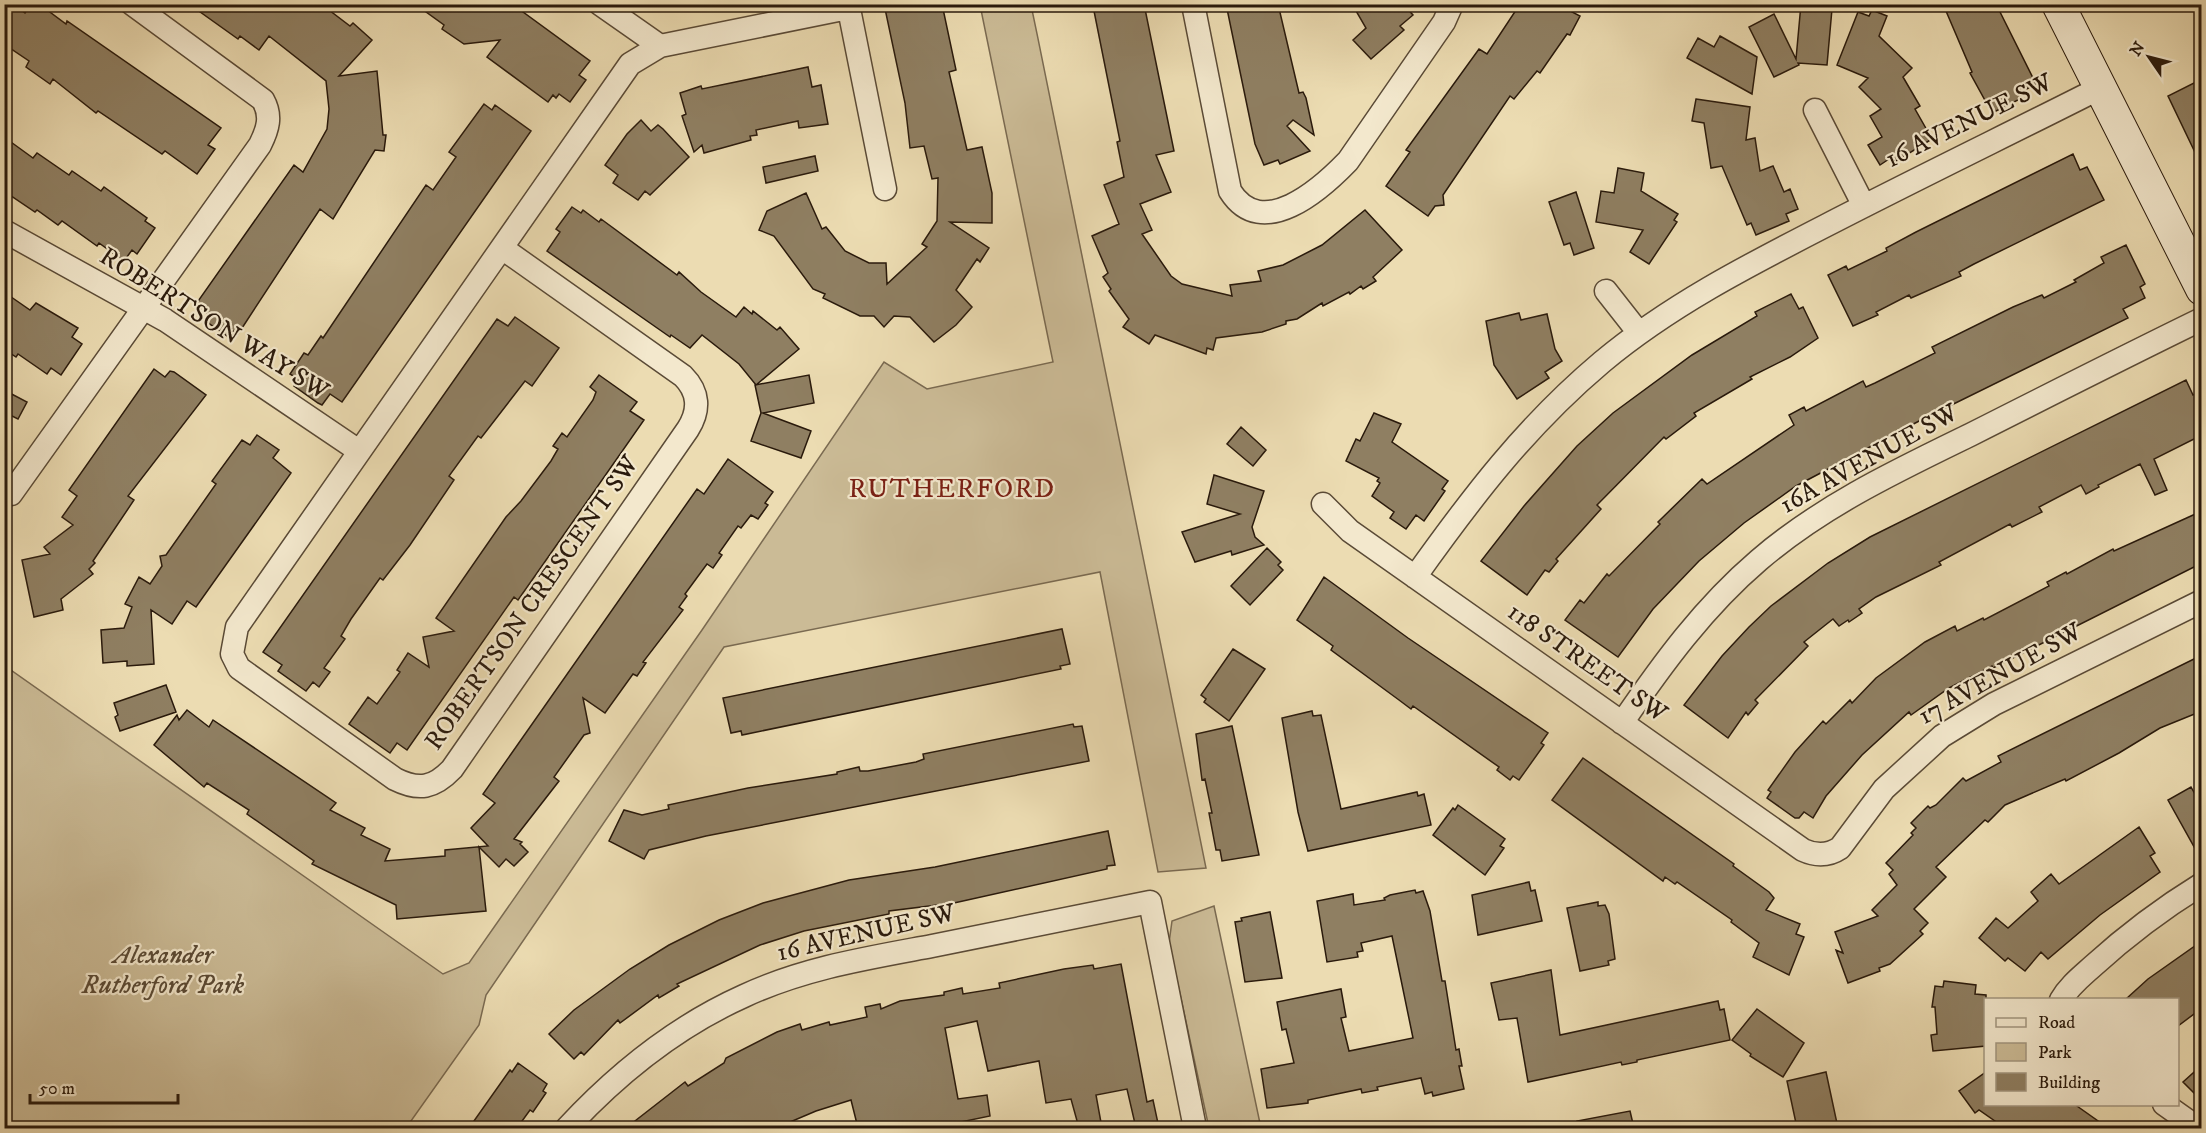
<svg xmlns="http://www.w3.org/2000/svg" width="2206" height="1133" viewBox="0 0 2206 1133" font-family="'IM FELL DW Pica',serif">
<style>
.green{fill:#cbbb96;stroke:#7a6a51;stroke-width:1.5}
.building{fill:#8f7f62;stroke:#2a1a0c;stroke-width:1.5}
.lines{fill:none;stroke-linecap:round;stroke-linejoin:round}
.street-casing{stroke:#5a4a36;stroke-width:25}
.secondary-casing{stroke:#2a1a0c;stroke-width:34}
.street{stroke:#f3e8cd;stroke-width:22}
.secondary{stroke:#f3e8cd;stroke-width:32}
.labels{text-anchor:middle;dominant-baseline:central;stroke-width:4.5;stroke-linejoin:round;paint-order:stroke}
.street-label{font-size:26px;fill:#2a1a0c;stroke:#f3e8cd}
.park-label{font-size:26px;font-style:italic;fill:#5a4a35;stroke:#f3e8cd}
.neighbourhood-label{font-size:27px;letter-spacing:1.5px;fill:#7a1f14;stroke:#f3e8cd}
</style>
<rect width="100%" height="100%" fill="#ecdcb2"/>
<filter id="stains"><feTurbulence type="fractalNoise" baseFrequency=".00333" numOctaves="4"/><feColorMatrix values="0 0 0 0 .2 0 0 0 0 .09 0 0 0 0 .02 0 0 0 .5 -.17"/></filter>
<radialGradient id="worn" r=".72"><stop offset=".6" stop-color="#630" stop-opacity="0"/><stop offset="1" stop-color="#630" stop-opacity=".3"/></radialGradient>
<path class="green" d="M980 5H1031C1091 292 1146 580 1206 868L1158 872 1100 572 724 647 486 995 479 1025 406 1128H5V666L443 974 469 963 702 630 884 362 927 389 1053 362Z
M1214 906 1261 1128H1209L1169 943 1172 921Z"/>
<path class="building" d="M4 4H13L25 13 31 4H39L66 24 67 21 221 128 208 145 215 149 197 174 165 151 162 154 98 111 96 113 53 79 50 84 26 67 29 61 4 44Z
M189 4H296L304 10 309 4H321L350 26 353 23 372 40 339 76 377 71 383 135H386L384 151 375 150 333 219 320 209 244 325 238 334 231 330 227 336 207 322V313L196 304 294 165 303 172 327 129 329 109 326 81 269 36 259 50 240 36 238 39Z
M415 4H512L590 61 579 75 586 80 570 102 559 94 556 98 553 95 548 102 487 57 500 40 464 44 442 29 444 25Z
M884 4H942L956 70 949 72 967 150 982 147 992 193V223L950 222 989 248 980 262 977 259 956 290 972 307 956 325 934 342 910 317 894 316 884 327 874 316H860L823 298 825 294 813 289 774 236 759 230 767 211 806 193 822 229 826 227 845 251 869 263H886L887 284 927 247 922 244 937 221 938 178 932 179 924 146 910 148 905 103Z
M1126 4H1144L1174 151 1156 155 1171 192 1140 204 1152 230 1142 234 1171 276 1182 284 1232 296 1230 285 1261 281 1258 271 1283 265 1322 245 1365 210 1402 250 1373 277 1376 281 1363 289 1361 286 1350 294 1349 292 1323 306 1322 303 1297 319 1286 321V324L1262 332 1216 338 1213 350 1207 348 1206 354 1155 335 1149 344 1123 327 1129 319 1109 291 1111 289 1103 277 1108 273 1092 236 1119 224 1104 185 1124 177 1117 142 1120 141 1094 11Z
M1226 4H1278L1299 93 1303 92 1306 98 1314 135 1293 120 1287 126 1310 151 1280 164 1278 160 1264 165 1255 144Z
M1352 4H1403L1413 15 1400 26 1404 30 1371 59 1353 40 1366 28Z
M1520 4H1576L1572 12 1580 16 1570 35 1567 34 1540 73 1537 71 1514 99 1510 96 1443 195 1444 205 1435 206 1428 216 1386 186 1410 152 1406 150 1479 49 1487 54Z
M1801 4H1829L1828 9H1832L1827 65 1798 63 1799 65 1774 77 1749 27 1774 14 1796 59Z
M1943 4H1996L2036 84 2019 93 2022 98 1992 113 1970 73 1972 72Z
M1872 10 1887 16 1879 36 1912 68 1903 77 1920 106 1915 109 1932 139 1895 162 1892 157 1880 165 1868 145 1882 137 1870 116 1881 109 1859 87 1868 78 1837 65 1858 12 1869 16Z
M1720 36 1757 57 1752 94 1687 58 1698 38 1714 47Z
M808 67 812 87 821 85 828 124 799 128 798 121 756 130 757 135 750 136 751 140 704 153 702 145 694 152 682 116 686 114 680 93 701 86 702 89Z
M2202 79V167L2168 96Z
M1696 99 1750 107 1746 140 1755 138 1760 171 1773 166 1784 192 1790 189 1798 209 1786 214 1789 221 1756 235 1751 223 1747 225 1722 166 1711 168 1704 123 1692 121Z
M484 104 492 110 495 105 531 131 342 402 330 394 322 405 318 403 294 386 298 379 290 374 304 353 308 355 321 336 323 338 426 185 433 190 456 157 449 152Z
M641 120 651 131 658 125 663 129 689 157 650 195 645 191 638 200 613 183 618 175 605 165 627 134Z
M4 137 33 158 37 153 69 175 72 171 101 191 104 187 147 218 145 221 155 228 137 254 132 250 124 261 99 243 97 246 62 221 58 225 37 210 35 212 4 191Z
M2073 154 2080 170 2087 167 2104 200 1974 264 1959 272 1961 276 1911 298 1909 295 1876 312 1878 315 1853 326 1828 275 1846 266 1848 270 1887 251 1886 248 1916 232Z
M815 156 818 171 766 183 763 167Z
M1618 168 1644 173 1641 191 1678 214 1674 220 1677 222 1649 264 1630 252 1643 230 1596 222 1601 191 1614 193Z
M1576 192 1594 248 1574 255 1570 243 1564 245 1549 202Z
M572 207 581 213 583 210 599 222 601 219 677 275 679 272 701 292 736 317 744 307 752 314 753 311 777 330 780 327 799 349 756 385 739 364 702 335 690 348 671 335 670 337 547 251 560 232 556 229Z
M2126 245 2145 284 2140 287 2145 298 2123 309 2128 318 1921 420 1796 486 1744 523 1699 561 1653 609 1618 657 1565 620 1580 600 1584 603 1607 574 1609 576 1660 524 1658 522 1702 479 1707 484 1794 425 1789 415 1804 407 1806 411 1863 381 1866 387 1875 383 1935 353 1932 347 2013 307 2042 295 2044 298 2076 282 2074 280 2104 263 2101 257Z
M4 292 30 310 36 303 78 328 72 337 82 344 61 375 51 368 47 374 18 354 16 357 4 349Z
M1791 294 1799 309 1803 307 1818 338 1790 357 1750 377 1752 379 1694 413 1696 416 1666 439 1664 437 1597 505 1601 509 1556 559 1558 561 1549 572 1545 570 1527 595 1481 561 1524 506 1577 446 1613 413 1692 355 1757 316 1755 312Z
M1519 313 1521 320 1547 314 1555 349 1562 361 1545 372 1549 378 1517 399 1494 365 1486 321Z
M515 317 559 348 532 386 525 381 481 438 478 436 449 476 454 480 410 545 383 580 380 578 351 619 341 636 345 639 324 668 330 672 319 687 313 682 306 691 278 671 282 665 263 652 497 319 508 326Z
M154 369 165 377 170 371 174 372 206 395 128 496 134 500 93 561 95 563 89 569 93 574 61 599 63 610 34 617 22 560 50 554 44 547 73 525 62 517 77 496 69 490Z
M599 375 637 402 630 411 644 420 530 583 518 600 514 597 407 750 397 743 390 753 349 724 368 697 377 704 400 672 397 670 408 653 429 667 423 637 454 631 436 618 506 517 521 501 551 461 558 449 553 446 562 433 567 437 593 400 596 392 590 387Z
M809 375 814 403 763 413 811 431 801 458 751 441 761 413 755 385Z
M2186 380 2193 395 2197 393 2202 401V435L2154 459 2167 490 2155 495 2140 464 2098 485 2099 487 2086 494 2081 485 2039 507 2042 512 2012 527 2010 524 1939 562 1941 565 1876 597 1859 609 1862 613 1849 622 1848 620 1839 626 1833 619 1804 642 1808 646 1755 700 1758 703 1748 715 1746 712 1728 738 1684 705 1722 656 1749 627 1771 606 1828 563 1870 537Z
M4 390 27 402 18 419 4 412Z
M1374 413 1401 424 1392 442 1448 481 1442 489 1445 491 1424 521 1416 515 1406 529 1390 518 1394 512 1372 496 1380 483 1377 481 1379 478 1346 461 1356 439 1360 441Z
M1241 427 1266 450 1253 466 1227 444Z
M257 435 279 450 273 458 291 473 196 607 187 601 172 624 151 610 154 664 127 666V661L103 663 101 630 124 628 132 607 125 604 139 577 150 584 162 566 160 556 166 555 216 484 212 481 242 440 250 445Z
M728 459 773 492 765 503 768 505 758 519 751 515 741 528 738 526 719 553 722 555 713 568 707 564 685 594 687 596 679 607 683 610 643 662 646 663 637 676 633 674 605 713 583 698 590 733 584 735 554 777 559 781 514 839 522 842 520 844 528 852 514 866 506 859 499 867 479 847 486 911 397 919 396 905 312 864 314 861 247 814 249 810 207 783 204 787 154 745 177 715 179 720 187 710 209 727 213 720 336 803 330 810 365 828 361 835 390 849 385 861 445 856V850L488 846 471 828 495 803 483 794 697 489 704 494Z
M1214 475 1264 491 1252 527 1255 537 1264 545 1232 555 1231 551 1195 562 1182 532 1240 514 1207 504Z
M2202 511V563L1993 668 1992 666 1949 688 1911 715 1909 712 1862 755 1826 796 1813 818 1804 812 1799 818H1795L1767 798 1771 792 1768 790 1795 752 1823 721 1826 724 1850 700 1852 703 1876 678 1925 642 1955 626 1957 631 1983 618 1984 620 2049 586 2047 582 2066 572 2067 574 2113 549 2114 551Z
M1267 548 1281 562 1278 565 1283 570 1250 605 1231 586Z
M1324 577 1408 638 1548 733 1541 743 1544 745 1519 780 1513 776 1510 780 1497 770 1499 767 1413 706 1411 709 1399 700 1331 650 1333 646 1297 620Z
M1062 629 1070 664 1060 666 1061 669 742 735 741 731 731 733 723 698Z
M1233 649 1265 669 1229 721 1204 702 1206 699 1201 695Z
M2202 655V711L2160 728 2119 753 2066 781 2065 779 2005 805 1988 822 1985 820 1936 867 1946 877 1914 909 1928 923 1920 931 1923 934 1890 964 1879 968 1880 971 1848 983 1836 950 1843 953 1835 932 1878 916 1872 910 1897 885 1889 874 1893 870 1886 863 1913 835 1911 833 1916 828 1911 823 1928 806 1930 808 1936 805 1963 778 1966 781 2001 762 1998 756Z
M166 685 176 712 120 731 115 717 118 715 114 703Z
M1312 711 1313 716 1321 715 1341 809 1417 792 1418 796 1424 794 1431 825 1308 851 1298 812 1282 718Z
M1073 724 1074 727 1082 726 1089 761 706 836 649 850 644 859 609 841 624 810 642 815 669 809 668 805 748 788 837 774V772L859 767 860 771H868L916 762 924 759 923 754Z
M1232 726 1259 855 1222 861 1220 850H1216L1209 813H1212L1205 779 1202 780 1196 734Z
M1583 758 1734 864 1733 866 1769 892 1774 898 1766 910 1800 924 1796 934 1804 937 1789 975 1753 957 1759 943 1731 922 1732 920 1677 882 1675 884 1665 877 1663 881 1552 800Z
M2191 787 2195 794 2202 791V861L2168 800Z
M1458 805 1505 839 1500 846 1504 848 1485 875 1433 835 1453 808 1455 810Z
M2139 827 2155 853 2150 856 2160 872 2100 915 2048 959 2041 952 2025 971 2008 958 2005 961 1979 938 1996 918 2008 928 2038 901 2031 892 2051 874 2059 884Z
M1108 831 1115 865 1107 866V869L954 903 889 911V914L804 931 760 945 677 984 679 986 659 998 658 995 620 1023 618 1020 584 1055 581 1052 574 1059 549 1034 574 1010 630 969 669 945 719 920 763 903 849 880 935 867Z
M1529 882 1531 891 1535 890 1542 921 1478 935 1472 895Z
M1415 890 1416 893 1423 891 1430 911 1442 981H1445L1456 1050 1459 1049 1462 1066H1459L1464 1089 1433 1096 1432 1092 1425 1094 1421 1078 1377 1087 1378 1090 1362 1093 1361 1089 1308 1100V1103L1267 1108 1261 1069 1294 1063 1286 1029 1282 1030 1277 1002 1341 989 1346 1017 1341 1018 1349 1051 1413 1038 1392 936 1361 943 1363 951 1357 952 1358 957 1327 962 1317 901 1353 894 1354 905 1385 900 1384 898 1390 895Z
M1598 902V906L1605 905 1609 914 1615 959 1608 961 1609 965 1580 971 1567 908Z
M1270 912 1282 978 1245 982 1235 922 1242 921 1241 918Z
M2202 941V1008L2178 1026V999H2126L2148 979Z
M1121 964 1147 1102 1153 1100 1159 1128H1136L1127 1089 1096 1095 1102 1128H1079L1071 1099 1046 1103 1039 1061 988 1071 977 1021 945 1028 958 1099 987 1095 990 1116 932 1128H858L851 1100 816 1111 776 1128H626L685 1082 688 1086 724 1063 726 1058 777 1032 800 1024 802 1030 829 1022 830 1025 867 1017 865 1007 880 1004 881 1009 900 1001 944 995V992L962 988 963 994 1000 988 999 983 1064 969 1093 965 1094 969Z
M1551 970 1560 1035 1718 1001 1720 1010 1724 1009 1730 1040 1637 1060V1062L1622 1065 1621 1062 1528 1082 1517 1018 1499 1020 1491 983Z
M1944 981 1976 985 1975 994 1986 995V1046L1933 1051 1931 1035 1937 1034 1935 1007H1932L1935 986 1943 987Z
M1757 1009 1804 1043 1783 1077 1750 1056 1751 1054 1732 1040Z
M518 1063 547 1084 543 1091 546 1093 533 1112 530 1110 517 1128H469L510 1070 512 1072Z
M2202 1065V1101L2183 1082Z
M1826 1072 1838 1128H1797L1787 1081Z
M1986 1072V1104H2074L2108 1128H2005L1979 1110 1975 1113 1959 1091Z
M1630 1111 1634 1128H1578L1577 1121Z"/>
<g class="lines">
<g class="street-casing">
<path id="street" d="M600 4 660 46
M848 4 885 189
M1193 4 1230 191C1262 242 1321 189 1348 161L1444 22 1452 4
M1815 110 1864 206
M4 231 165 320 359 451
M502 248 683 376C699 392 700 410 688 429L452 769C434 788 419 791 395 779L239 668 232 654 237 627 630 64 660 46 848 8
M1606 291 1639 333
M11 494 260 145C268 129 272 116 263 100L132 4
M1323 504 1350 531 1803 850C1816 856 1828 856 1840 848L1884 789 1942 736 1994 704 2202 601
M1415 577C1472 497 1526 426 1602 362 1669 306 1747 266 1825 226 1916 179 2009 134 2100 88
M1622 723C1663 663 1704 607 1759 560 1822 506 1896 471 1970 435 2047 396 2124 357 2202 319
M2061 1000C2069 986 2082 976 2093 966 2127 935 2163 908 2202 884
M2164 1104 2198 1128
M567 1128C618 1073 675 1027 744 996 804 968 868 958 932 946 1004 931 1077 917 1150 902L1195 1128"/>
</g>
<g class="secondary-casing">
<path id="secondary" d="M2058 4 2202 289"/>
</g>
<use href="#street" class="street"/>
<use href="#secondary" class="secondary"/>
</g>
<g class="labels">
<g class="street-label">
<text transform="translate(1969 121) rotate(-26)">16 AVENUE SW</text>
<text transform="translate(214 324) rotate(32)">ROBERTSON WAY SW</text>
<text transform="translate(1869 459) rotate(-29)">16A AVENUE SW</text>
<text transform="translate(532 603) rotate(-55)">ROBERTSON CRESCENT SW</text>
<text transform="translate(1587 663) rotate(35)">118 STREET SW</text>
<text transform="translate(2000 674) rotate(-29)">17 AVENUE SW</text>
<text transform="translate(866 933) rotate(-13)">16 AVENUE SW</text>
</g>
<g class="park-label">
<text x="163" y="955">Alexander<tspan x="163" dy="30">Rutherford Park</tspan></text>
</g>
<g class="neighbourhood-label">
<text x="952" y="489">RUTHERFORD</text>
</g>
</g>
<rect width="2206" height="1133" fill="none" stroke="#ecdcb2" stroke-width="24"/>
<rect x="6" y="6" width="2194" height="1121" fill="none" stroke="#2a1a0c" stroke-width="3"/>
<rect x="12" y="12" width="2182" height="1109" fill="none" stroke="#2a1a0c" stroke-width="1.5"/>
<rect x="1984" y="998" width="195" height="108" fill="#f3e8cd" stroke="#a39680" stroke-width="1.5"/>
<rect x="1996" y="1018" width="30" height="9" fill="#f3e8cd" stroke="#a39680" stroke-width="1.5"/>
<text x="2038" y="1028" font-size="18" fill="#2a1a0c">Road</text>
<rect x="1996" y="1043" width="30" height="18" fill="#cbbb96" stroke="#a39680" stroke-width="1.5"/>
<text x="2038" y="1058" font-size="18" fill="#2a1a0c">Park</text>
<rect x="1996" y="1073" width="30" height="18" fill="#8f7f62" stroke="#a39680" stroke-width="1.5"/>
<text x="2038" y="1088" font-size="18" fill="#2a1a0c">Building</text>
<g transform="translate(2149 57) rotate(305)" stroke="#f3e8cd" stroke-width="4.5" paint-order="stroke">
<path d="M0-4.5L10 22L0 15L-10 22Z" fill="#2a1a0c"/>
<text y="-9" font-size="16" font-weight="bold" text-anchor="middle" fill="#2a1a0c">N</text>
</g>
<path d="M30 1094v9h148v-9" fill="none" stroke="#2a1a0c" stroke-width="3"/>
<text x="39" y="1094" font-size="18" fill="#2a1a0c" stroke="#f3e8cd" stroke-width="4.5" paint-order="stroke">50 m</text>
<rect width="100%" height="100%" filter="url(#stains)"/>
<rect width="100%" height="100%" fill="url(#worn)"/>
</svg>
